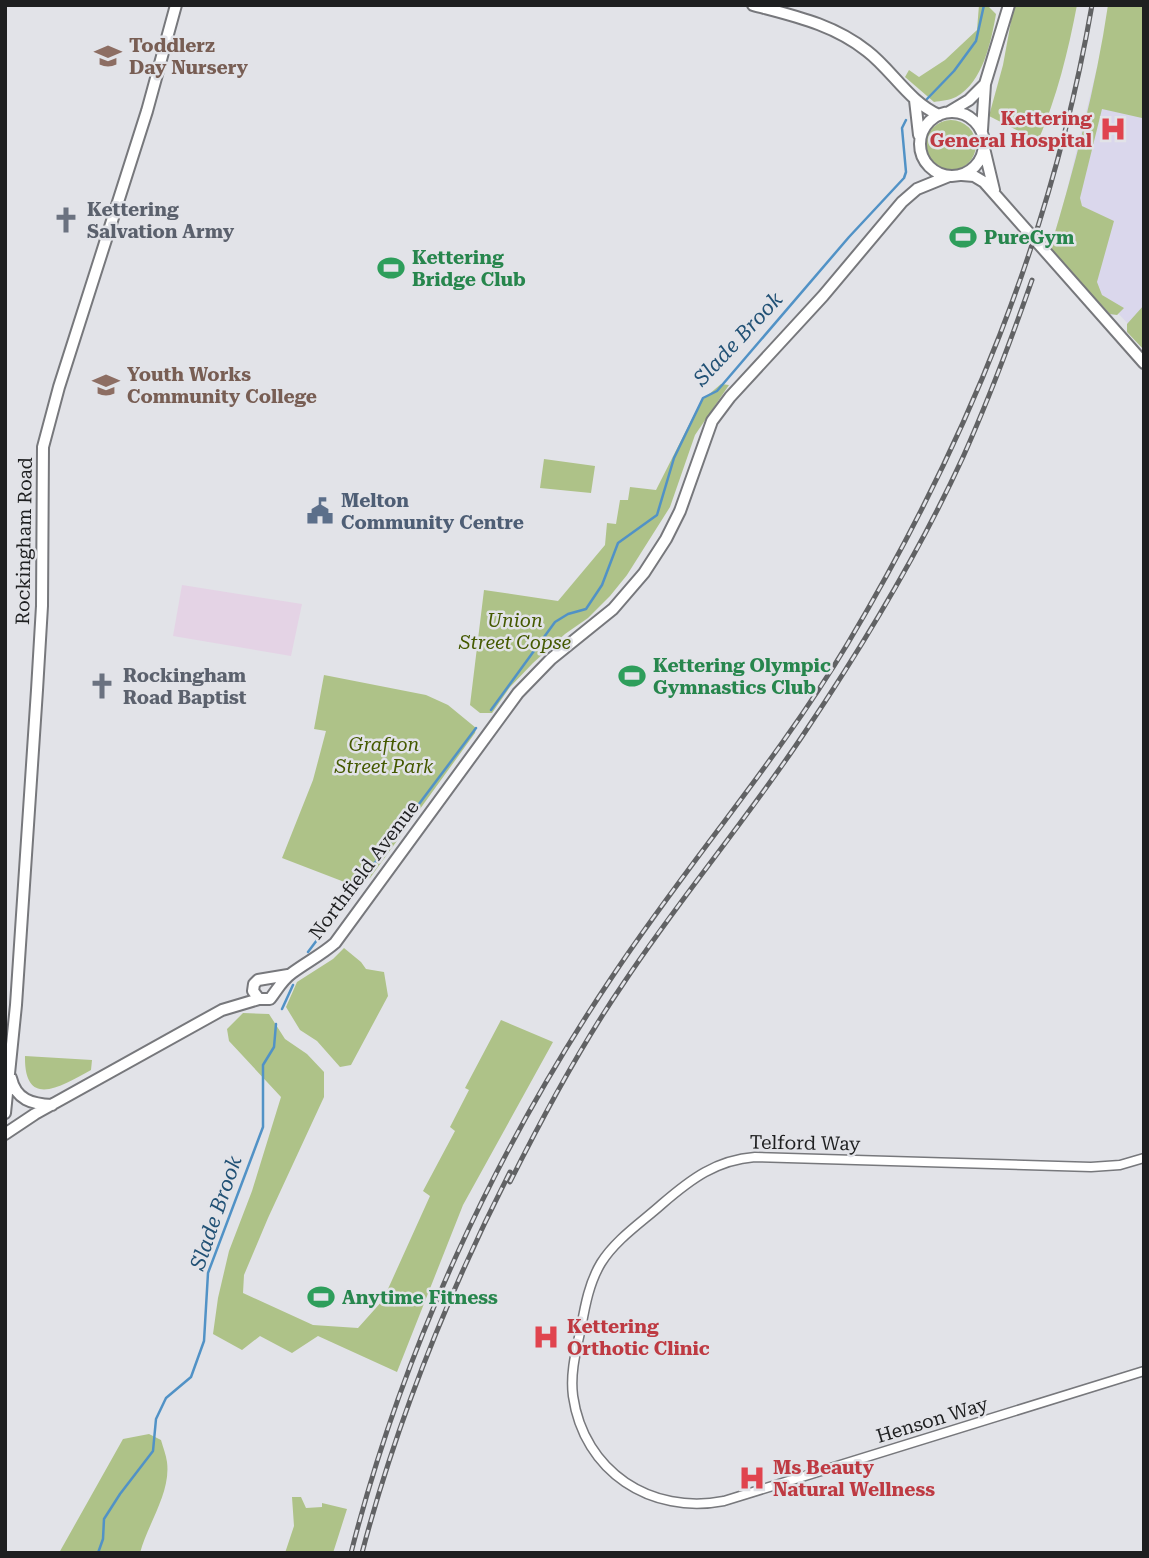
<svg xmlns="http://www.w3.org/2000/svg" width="1149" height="1558" viewBox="0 0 1149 1558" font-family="'Roboto Serif',serif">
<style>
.education{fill:#e4d3e5}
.medical{fill:#dad7ec}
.green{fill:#aec288}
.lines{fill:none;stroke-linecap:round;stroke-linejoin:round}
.stream{stroke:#5192c6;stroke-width:2.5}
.tertiary-casing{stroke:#77787c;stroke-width:11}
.primary-casing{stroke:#77787c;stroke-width:14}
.tertiary{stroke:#fff;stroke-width:8}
.primary{stroke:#fff;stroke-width:10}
.rail-casing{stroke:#616264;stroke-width:5}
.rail{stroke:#e2e3e8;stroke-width:2.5;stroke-dasharray:8;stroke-linecap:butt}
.labels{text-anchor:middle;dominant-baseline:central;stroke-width:5;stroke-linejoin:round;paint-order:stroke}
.education-label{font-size:19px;font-weight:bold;fill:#785e54;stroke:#e2e3e8;text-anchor:start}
.health-label{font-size:19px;font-weight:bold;fill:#be3a42;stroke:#e2e3e8;text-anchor:start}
.worship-label{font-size:19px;font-weight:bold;fill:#5b616d;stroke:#e2e3e8;text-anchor:start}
.leisure-label{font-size:19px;font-weight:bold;fill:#27864d;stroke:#e2e3e8;text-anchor:start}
.service-label{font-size:19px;font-weight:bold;fill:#4e5e75;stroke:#e2e3e8;text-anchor:start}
.street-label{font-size:19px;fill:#1e1f20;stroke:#e2e3e8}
.park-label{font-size:19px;font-style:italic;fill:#445900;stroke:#e2e3e8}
.water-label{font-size:21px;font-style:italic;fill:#215175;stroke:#e2e3e8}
</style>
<rect width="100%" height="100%" fill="#e2e3e8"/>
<path class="education" d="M182 585 302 604 291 656 173 636Z"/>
<path class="medical" d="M1144 5V341L1117 312 1112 316 1050 249 1063 206 1101 51Z"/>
<path class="green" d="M979 5 989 7 996 14C991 42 983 82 956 97 950 100 941 101 934 102L905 77 909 70 919 77 945 60 977 30Z
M1014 5H1077C1068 52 1057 97 1038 141L989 116 1003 65Z
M1108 5H1144L1142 118 1102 109 1080 198 1082 206 1114 221 1097 282 1102 295 1124 308 1117 315 1110 314 1050 249C1074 169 1096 87 1108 5Z
M926 145a25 25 0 1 1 50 0a25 25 0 1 1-50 0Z
M1144 305V350L1127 332V324Z
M721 384 729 385 695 435 670 507 627 575 610 596 588 618 565 634 533 663 510 687 492 713H480L470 705 484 590 558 601 605 545 607 523 616 524 620 500H628L630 487 656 490 701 401Z
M544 459 595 466 591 493 540 488Z
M324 675 426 695 448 705 476 728 475 733 370 878 347 883 282 858 313 780 326 731 314 729Z
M344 948 361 962 366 969 384 972 388 996 351 1065 340 1067 317 1041 300 1030 286 1007 297 982 333 959Z
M243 1013 269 1014 285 1039 307 1054 324 1072V1097L268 1218 244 1275 243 1293 313 1325 358 1328 383 1300 430 1196 423 1191 455 1131 450 1127 469 1090 465 1088 501 1020 553 1042 463 1205 397 1372 318 1336 292 1353 260 1336 242 1350 213 1334 218 1298 229 1251 252 1191 281 1097 229 1041 227 1029Z
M25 1056 92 1060 91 1070C63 1085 24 1111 25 1056Z
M149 1434 161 1440C163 1447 166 1455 167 1462 171 1493 148 1523 140 1553H59L123 1439Z
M292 1497H301L306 1508 322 1507V1503L347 1509 333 1553H285L294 1526Z"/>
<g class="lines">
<path class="stream" d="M927 99 954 71 976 41 984 5
M491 710 555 622 568 614 586 609 602 585 618 543 657 515 674 458 703 398 717 391 849 237 904 178 906 172 902 128 906 120
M308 952 476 728
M282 1009 293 985
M98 1553 103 1539 104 1519 120 1494 153 1451 156 1419 166 1398 191 1377 204 1341 208 1273 263 1127V1065L274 1047 276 1024"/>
<g class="tertiary-casing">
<path id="tertiary" d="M1144 1158 1120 1165 1091 1167 755 1157C716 1160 691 1179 662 1204 642 1222 616 1239 601 1263 589 1283 585 1306 581 1328 576 1351 570 1373 573 1396 584 1472 651 1515 724 1501L1144 1371"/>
</g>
<g class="primary-casing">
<path id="primary" d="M753 5C794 16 833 24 867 51 892 70 909 102 939 115
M915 100 919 135
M949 112 969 100 985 84
M920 144a32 32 0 1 1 64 0a32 32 0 1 1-64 0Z
M982 130 985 84 1009 5
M984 148 994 190
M962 175 974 176 984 182 1144 363
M253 991 259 999H270C277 990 282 980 292 973 307 962 321 955 335 943L518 693 551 659 613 609 644 573 666 539 680 511 712 421 730 397 823 296 902 202 917 189 949 176
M253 991 254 984 258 980 288 975
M11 1078C16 1100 32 1104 52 1105
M5 1113 16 1005 37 690 42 606 43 447 59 387 147 111 176 5
M5 1134 35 1114 222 1010 259 999"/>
</g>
<use href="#tertiary" class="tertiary"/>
<use href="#primary" class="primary"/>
<g class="rail-casing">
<path id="rail" d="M510 1182C544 1114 580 1047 623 984 680 898 748 818 805 732 864 644 919 553 963 457 989 399 1011 340 1032 280
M351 1553C403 1349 495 1151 612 977 687 864 778 760 848 643 967 443 1052 235 1092 5
M362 1553C397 1420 448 1294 510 1172"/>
</g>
<use href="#rail" class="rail"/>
</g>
<defs>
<g id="school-bare" transform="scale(2.1)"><path d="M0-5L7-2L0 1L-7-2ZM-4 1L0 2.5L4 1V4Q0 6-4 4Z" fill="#8d6e63" stroke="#e2e3e8" stroke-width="2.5" paint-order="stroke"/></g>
<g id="hospital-bare" transform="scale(2.1)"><path d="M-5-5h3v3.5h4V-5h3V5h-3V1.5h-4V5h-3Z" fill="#e0444e" stroke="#e2e3e8" stroke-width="2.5" paint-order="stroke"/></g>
<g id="church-bare" transform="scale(2.1)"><path d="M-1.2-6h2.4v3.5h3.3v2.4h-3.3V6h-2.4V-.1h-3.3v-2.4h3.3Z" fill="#6b7280" stroke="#e2e3e8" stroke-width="2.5" paint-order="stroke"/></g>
<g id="stadium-bare" transform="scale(2.1)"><path d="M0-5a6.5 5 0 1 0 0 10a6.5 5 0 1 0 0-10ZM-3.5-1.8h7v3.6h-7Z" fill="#2e9e5b" stroke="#e2e3e8" stroke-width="2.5" paint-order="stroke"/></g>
<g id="civic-bare" transform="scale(2.1)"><path d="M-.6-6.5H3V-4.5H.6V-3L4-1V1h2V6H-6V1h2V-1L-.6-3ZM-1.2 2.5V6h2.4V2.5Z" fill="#5c6f8a" stroke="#e2e3e8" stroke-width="2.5" paint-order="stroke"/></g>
</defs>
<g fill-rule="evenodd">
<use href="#school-bare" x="108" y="56"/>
<use href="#hospital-bare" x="1113" y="129"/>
<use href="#church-bare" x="66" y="220"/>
<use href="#stadium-bare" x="963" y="237"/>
<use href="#stadium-bare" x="391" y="268"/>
<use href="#school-bare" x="106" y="385"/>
<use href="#civic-bare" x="320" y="511"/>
<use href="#stadium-bare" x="632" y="676"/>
<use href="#church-bare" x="102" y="686"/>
<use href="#stadium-bare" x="321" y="1297"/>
<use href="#hospital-bare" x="546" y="1337"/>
<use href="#hospital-bare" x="752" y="1478"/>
</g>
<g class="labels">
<g class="education-label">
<text x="129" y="45">Toddlerz<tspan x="129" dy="22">Day Nursery</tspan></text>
<text x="127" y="374">Youth Works<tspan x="127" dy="22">Community College</tspan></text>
</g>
<g class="health-label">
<text x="1092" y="118" text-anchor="end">Kettering<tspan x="1092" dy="22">General Hospital</tspan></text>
<text x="567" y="1326">Kettering<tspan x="567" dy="22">Orthotic Clinic</tspan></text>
<text x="773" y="1467">Ms Beauty<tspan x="773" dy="22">Natural Wellness</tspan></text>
</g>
<g class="worship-label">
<text x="87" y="209">Kettering<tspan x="87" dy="22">Salvation Army</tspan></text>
<text x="123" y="675">Rockingham<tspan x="123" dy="22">Road Baptist</tspan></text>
</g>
<g class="leisure-label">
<text x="984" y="237">PureGym</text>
<text x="412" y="257">Kettering<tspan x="412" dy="22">Bridge Club</tspan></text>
<text x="653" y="665">Kettering Olympic<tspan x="653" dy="22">Gymnastics Club</tspan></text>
<text x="342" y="1297">Anytime Fitness</text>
</g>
<g class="service-label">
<text x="341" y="500">Melton<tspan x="341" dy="22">Community Centre</tspan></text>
</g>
<g class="street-label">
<text transform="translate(24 541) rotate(-89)">Rockingham Road</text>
<text transform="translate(364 870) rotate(-53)">Northfield Avenue</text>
<text transform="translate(805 1143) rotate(1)">Telford Way</text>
<text transform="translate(932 1420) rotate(-17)">Henson Way</text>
</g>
<g class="park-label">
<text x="515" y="620">Union<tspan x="515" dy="22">Street Copse</tspan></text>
<text x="384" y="744">Grafton<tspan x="384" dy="22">Street Park</tspan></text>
</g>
<g class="water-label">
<text transform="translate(738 339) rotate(-47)">Slade Brook</text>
<text transform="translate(216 1213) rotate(-71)">Slade Brook</text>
</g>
</g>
<rect width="1149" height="1558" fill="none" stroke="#1e1f20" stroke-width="14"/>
</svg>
